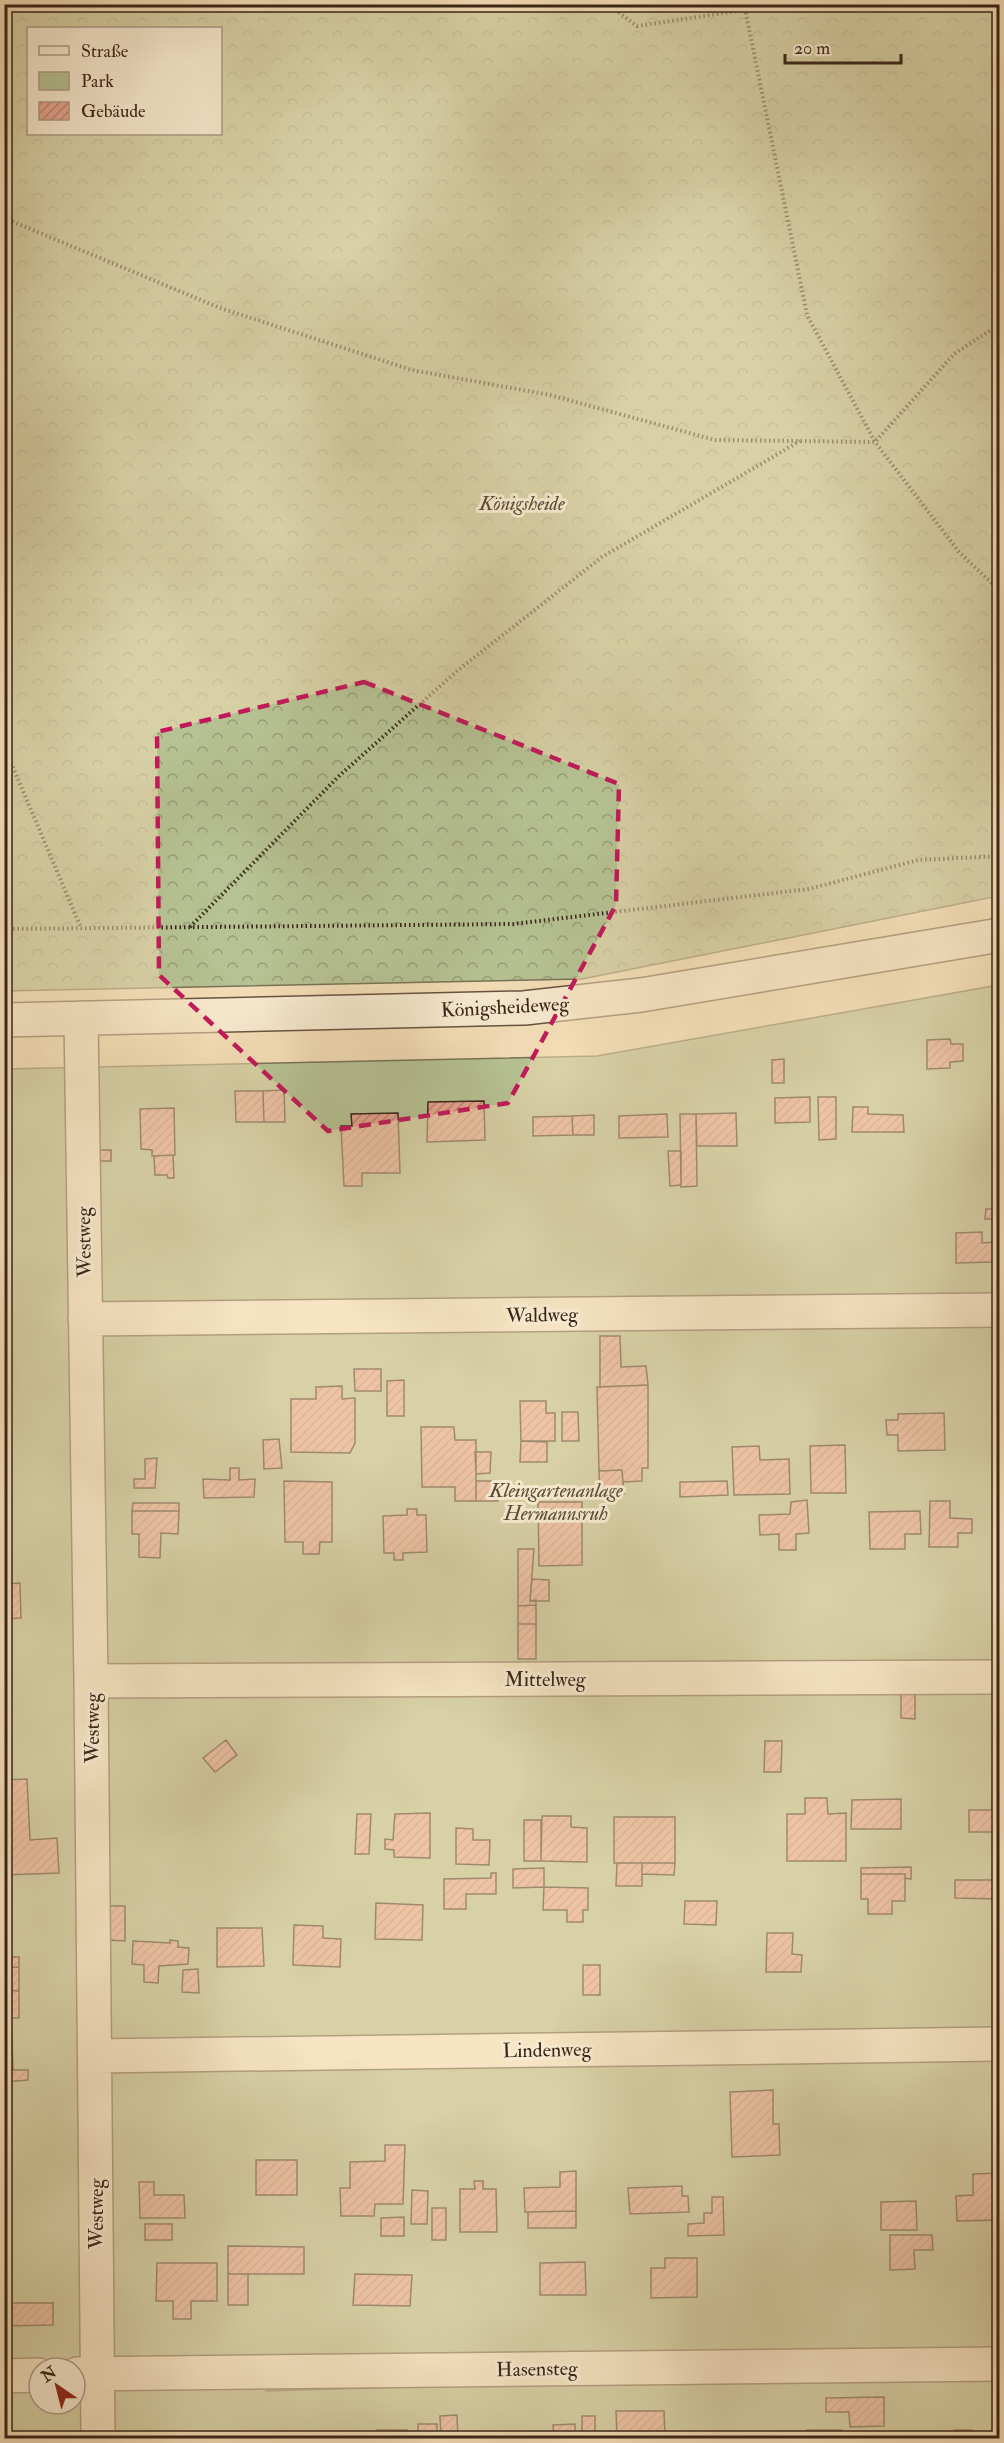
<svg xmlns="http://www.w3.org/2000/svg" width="1004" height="2443" viewBox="0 0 1004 2443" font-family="'IM FELL Double Pica',serif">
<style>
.green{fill:#b6c293;stroke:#787456;stroke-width:1.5;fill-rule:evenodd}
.forest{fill:url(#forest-crowns);stroke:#787456;stroke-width:1.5;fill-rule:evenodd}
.building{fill:url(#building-hatch);stroke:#392519;stroke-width:1.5}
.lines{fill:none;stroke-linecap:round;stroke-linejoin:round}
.minor-casing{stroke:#685340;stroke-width:36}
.path{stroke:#392519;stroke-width:4;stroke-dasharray:1.5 3;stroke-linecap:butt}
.minor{stroke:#f8ead0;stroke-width:33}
.marked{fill:none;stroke:#c2185b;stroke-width:4.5;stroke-dasharray:12 8;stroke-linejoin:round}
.labels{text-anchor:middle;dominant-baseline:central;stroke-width:6;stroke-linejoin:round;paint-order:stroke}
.park-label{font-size:20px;font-style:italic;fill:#584c38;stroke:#f8ead0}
.street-label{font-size:20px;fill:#392519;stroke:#f8ead0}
</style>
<defs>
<pattern id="forest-crowns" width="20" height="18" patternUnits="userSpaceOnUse" patternTransform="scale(1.5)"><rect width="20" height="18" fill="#b6c293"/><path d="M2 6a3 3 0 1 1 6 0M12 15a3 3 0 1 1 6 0" fill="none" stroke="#959d77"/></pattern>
<pattern id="building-hatch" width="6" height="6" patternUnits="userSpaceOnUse" patternTransform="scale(1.5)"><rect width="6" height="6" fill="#e8a590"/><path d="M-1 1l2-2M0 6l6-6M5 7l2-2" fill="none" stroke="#bd8675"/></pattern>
</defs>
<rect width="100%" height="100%" fill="#f4deb7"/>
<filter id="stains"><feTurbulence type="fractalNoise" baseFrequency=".00333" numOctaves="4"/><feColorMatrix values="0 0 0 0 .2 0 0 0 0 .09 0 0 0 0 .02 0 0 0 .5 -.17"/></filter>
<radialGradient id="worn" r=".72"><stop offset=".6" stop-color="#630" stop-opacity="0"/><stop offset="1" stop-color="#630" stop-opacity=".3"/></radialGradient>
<path class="green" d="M999 985V2364L265 2391 999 2370V2438H5L4 1069 597 1056ZM39 2368H75V2404H39Z"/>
<path class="forest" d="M4 5H999V896L582 979 5 991ZM28 28H220V134H28Z"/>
<path class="building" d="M950 1039 951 1044H963V1061L950 1062V1068L927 1069V1040Z
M784 1059V1083H772V1060Z
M284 1090 285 1122H264L263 1091Z
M235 1091H263L264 1122H236Z
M810 1097V1122L775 1123V1098Z
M818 1097H836V1139L819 1140Z
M484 1101 485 1140 427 1142 428 1102Z
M853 1107H868V1114L903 1115 904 1132H852Z
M174 1108 175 1155 152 1156V1150L141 1149 140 1109Z
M398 1113 400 1173H362V1186H344L341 1126H352L351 1114Z
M736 1113 737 1146H697L696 1114Z
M667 1114 668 1137 619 1138V1116Z
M680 1114H696L697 1186 681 1187Z
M594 1115V1135H573L572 1116Z
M572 1116 573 1135 533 1136V1117Z
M96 1150H111V1161H96Z
M668 1151H681V1185L670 1186Z
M173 1155 174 1178H168L167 1175H155L154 1156Z
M986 1209H999L998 1219H985Z
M982 1232V1243L994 1242V1262L956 1263V1233Z
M600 1336H620L621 1367 646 1366 648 1385 600 1387Z
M354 1369H381V1391H355Z
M404 1380V1416H387V1381Z
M648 1385V1468H642V1481L623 1482 622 1470 599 1471 597 1387Z
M342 1386V1399L355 1398V1443L350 1453 291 1452V1399H316V1387Z
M520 1401H546V1413H555V1441H521Z
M562 1412H578L579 1441H562Z
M944 1413 945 1450 898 1451V1435H887L886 1420H898V1414Z
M421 1427H454L455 1440H476V1501H455V1487H422Z
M279 1439 282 1468 264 1469 263 1440Z
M521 1441 547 1442V1462H520Z
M845 1445 846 1493H811L810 1446Z
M759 1446 760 1460 789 1459 790 1494 734 1495 732 1447Z
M475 1452H491L490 1473 476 1474Z
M157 1458 155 1488H134V1479H145V1459Z
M230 1468H239V1480L255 1479 254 1497 204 1498 203 1479 230 1480Z
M622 1470 624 1494 600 1495 599 1471Z
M284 1481 332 1482V1542H320L319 1554H303V1542H285Z
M476 1481H498V1501H476Z
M727 1481 728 1495 680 1497V1482Z
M807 1500 809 1533 796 1534V1550H779V1534L760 1535 759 1515 790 1514 791 1502Z
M930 1501H950V1518L972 1519V1533H958V1547H929Z
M538 1502H582V1565L539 1566Z
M133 1503H179V1511H132Z
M407 1509H417V1515H426L427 1552 403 1553V1560H394V1553H384L383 1516 407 1515Z
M132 1511H179L178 1534 161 1533 160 1558 139 1557V1534H132Z
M920 1511 921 1534H905V1549H870L869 1512Z
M518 1549H534L530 1601 536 1600V1605L518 1606Z
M532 1579 549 1580V1601H530Z
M20 1583 21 1618 4 1619V1584Z
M536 1605V1624H518V1606Z
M518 1624H536V1659H518Z
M901 1693H915V1719L901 1718Z
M226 1740 237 1755 215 1772 203 1758Z
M765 1741H782L781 1772H764Z
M27 1779 30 1840 57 1838 59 1873 4 1875V1780Z
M805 1798H827L828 1814 846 1813V1861H787V1814H805Z
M1000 1798V1832H969V1810H992V1799Z
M901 1799V1829H851L852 1800Z
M430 1813V1858L394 1857V1850L385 1849V1839L393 1840 395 1814Z
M357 1814H371L369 1854H355Z
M542 1816H571V1827L587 1828V1862L541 1861Z
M614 1817H675V1863H614Z
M524 1820H541V1861H524Z
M456 1828 473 1829V1840H490L489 1865 456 1864Z
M617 1863H642V1886H616Z
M642 1863H675L674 1875 642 1874Z
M911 1867V1879L905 1878V1874H861V1868Z
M544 1868V1887L513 1888V1869Z
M491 1873H496V1894H466V1909H444V1879L491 1878Z
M861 1874H905V1901H892V1914H868V1899H861Z
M955 1880H1000V1899L955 1898Z
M544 1887 588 1888V1910H583V1922H567V1910H543Z
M685 1901H717L716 1925 684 1924Z
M376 1903 423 1905 422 1940 375 1939Z
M110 1906H125V1941L108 1940Z
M294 1925 323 1926V1938L341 1939 340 1967 293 1965Z
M217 1928H262L264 1966 217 1967Z
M767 1933H793L792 1954 802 1955 801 1972H766Z
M170 1940 178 1941V1947L189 1948 188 1964 159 1966 158 1983 144 1982V1965L132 1964 133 1941 170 1943Z
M4 1957H19V1967L4 1968Z
M583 1965H600V1995H583Z
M19 1967V1991L4 1990V1968Z
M198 1969 199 1993 182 1992 183 1970Z
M4 1990 19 1991V2018H4Z
M4 2038H12L13 2069 4 2070Z
M4 2070H28V2080L4 2082Z
M773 2090V2124H779L780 2155 732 2157 730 2092Z
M385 2145H405L403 2204H375L374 2216H341L340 2188H350V2162L385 2161Z
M256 2160H297V2195H256Z
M576 2171V2211L525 2212 524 2188 560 2187V2172Z
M1000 2173V2220L957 2221 956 2196 973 2195V2174Z
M474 2181H483V2189H496L497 2232H460V2189H475Z
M139 2182H154V2195H184L185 2218H140Z
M682 2186V2196H688L689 2212 630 2214 628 2188Z
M412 2190 428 2191 427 2224H411Z
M712 2197H723L724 2235 688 2236V2224L704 2223V2213H712Z
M916 2201 917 2230H881V2202Z
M432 2208H446V2240H432Z
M576 2211V2228H528V2212Z
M404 2217V2236H381V2218Z
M145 2224H172V2240H145Z
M890 2235H932L933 2250H914L915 2269 890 2270Z
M228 2246 304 2247V2274H228Z
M665 2258H697V2297L651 2298V2268H665Z
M585 2262 586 2295H540V2263Z
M157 2263H217V2301H191V2319H173V2301H156Z
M228 2274H248V2305H228Z
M355 2274 412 2275 410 2306 353 2305Z
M4 2303H53V2325L4 2326Z
M884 2397V2426L850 2427 849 2412H826V2398Z
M616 2411H664L665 2438H617Z
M457 2415 458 2438H441L440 2416Z
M582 2416H595V2438H582Z
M418 2424H437V2438H418Z
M575 2424V2438H554L553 2425Z
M377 2430H407V2438H377Z
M807 2430H842V2438H807Z
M954 2430H972V2437H996V2438H954Z
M31 2432V2438H4V2433Z"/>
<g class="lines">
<g class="minor-casing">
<path id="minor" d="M81 1018 91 1681 98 2438
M4 1020 524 1008 641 995 1000 935
M85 1319 1000 1310
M91 1681 1000 1677
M95 2056 1000 2044
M77 2374 1000 2364
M4 2376 39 2375"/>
</g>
<path class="path" d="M608 4 637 26 745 10 753 4
M744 4 807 315 875 442 959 552 1000 591
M4 218 220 308 412 370 550 395 715 440 875 442 954 354 1000 324
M4 746 81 928
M190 927 340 775 457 671 602 557 800 441
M4 929 513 924 809 889 918 860 1000 856"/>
<use href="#minor" class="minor"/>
</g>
<path d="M0 0H1004V2443H0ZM364 682 619 784 616 905 508 1103 328 1131 159 975 157 732Z" fill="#f4deb7" fill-opacity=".55" fill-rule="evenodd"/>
<path class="marked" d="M364 682 619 784 616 905 508 1103 328 1131 159 975 157 732Z"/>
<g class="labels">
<g class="park-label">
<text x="522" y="503">Königsheide</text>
<text x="556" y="1490">Kleingartenanlage<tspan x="556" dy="23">Hermannsruh</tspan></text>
</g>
<g class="street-label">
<text transform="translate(505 1007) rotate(-3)">Königsheideweg</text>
<text transform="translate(84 1242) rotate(-91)">Westweg</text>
<text transform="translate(542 1315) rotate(-1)">Waldweg</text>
<text x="545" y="1679">Mittelweg</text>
<text transform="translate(92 1728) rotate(-90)">Westweg</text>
<text transform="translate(547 2050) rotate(-1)">Lindenweg</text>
<text transform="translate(96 2214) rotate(-90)">Westweg</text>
<text transform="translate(537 2369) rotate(-1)">Hasensteg</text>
</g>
</g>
<rect width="1004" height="2443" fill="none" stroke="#f4deb7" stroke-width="24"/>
<rect x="6" y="6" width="992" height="2431" fill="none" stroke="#392519" stroke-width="3"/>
<rect x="12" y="12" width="980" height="2419" fill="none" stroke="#392519" stroke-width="1.5"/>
<rect x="27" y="27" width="195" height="108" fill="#f8ead0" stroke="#ac9b87" stroke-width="1.5"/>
<rect x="39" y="46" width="30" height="9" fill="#f8ead0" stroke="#ac9b87" stroke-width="1.5"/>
<text x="81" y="57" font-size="18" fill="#392519">Straße</text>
<rect x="39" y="72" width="30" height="18" fill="#b6c293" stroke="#ac9b87" stroke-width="1.5"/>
<text x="81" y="87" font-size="18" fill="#392519">Park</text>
<rect x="39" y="102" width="30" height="18" fill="url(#building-hatch)" stroke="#ac9b87" stroke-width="1.5"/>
<text x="81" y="117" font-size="18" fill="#392519">Gebäude</text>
<g transform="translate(57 2386) rotate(325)"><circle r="28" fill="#f8ead0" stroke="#ac9b87" stroke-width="1.5"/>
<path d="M0-4.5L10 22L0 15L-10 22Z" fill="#8f2418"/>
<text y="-9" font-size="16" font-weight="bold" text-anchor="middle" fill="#392519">N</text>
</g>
<path d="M785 54v9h116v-9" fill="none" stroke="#392519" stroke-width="3"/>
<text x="794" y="54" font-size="18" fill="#392519" stroke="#f8ead0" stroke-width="4.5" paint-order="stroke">20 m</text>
<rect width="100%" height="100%" filter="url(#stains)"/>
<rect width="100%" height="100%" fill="url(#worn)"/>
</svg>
